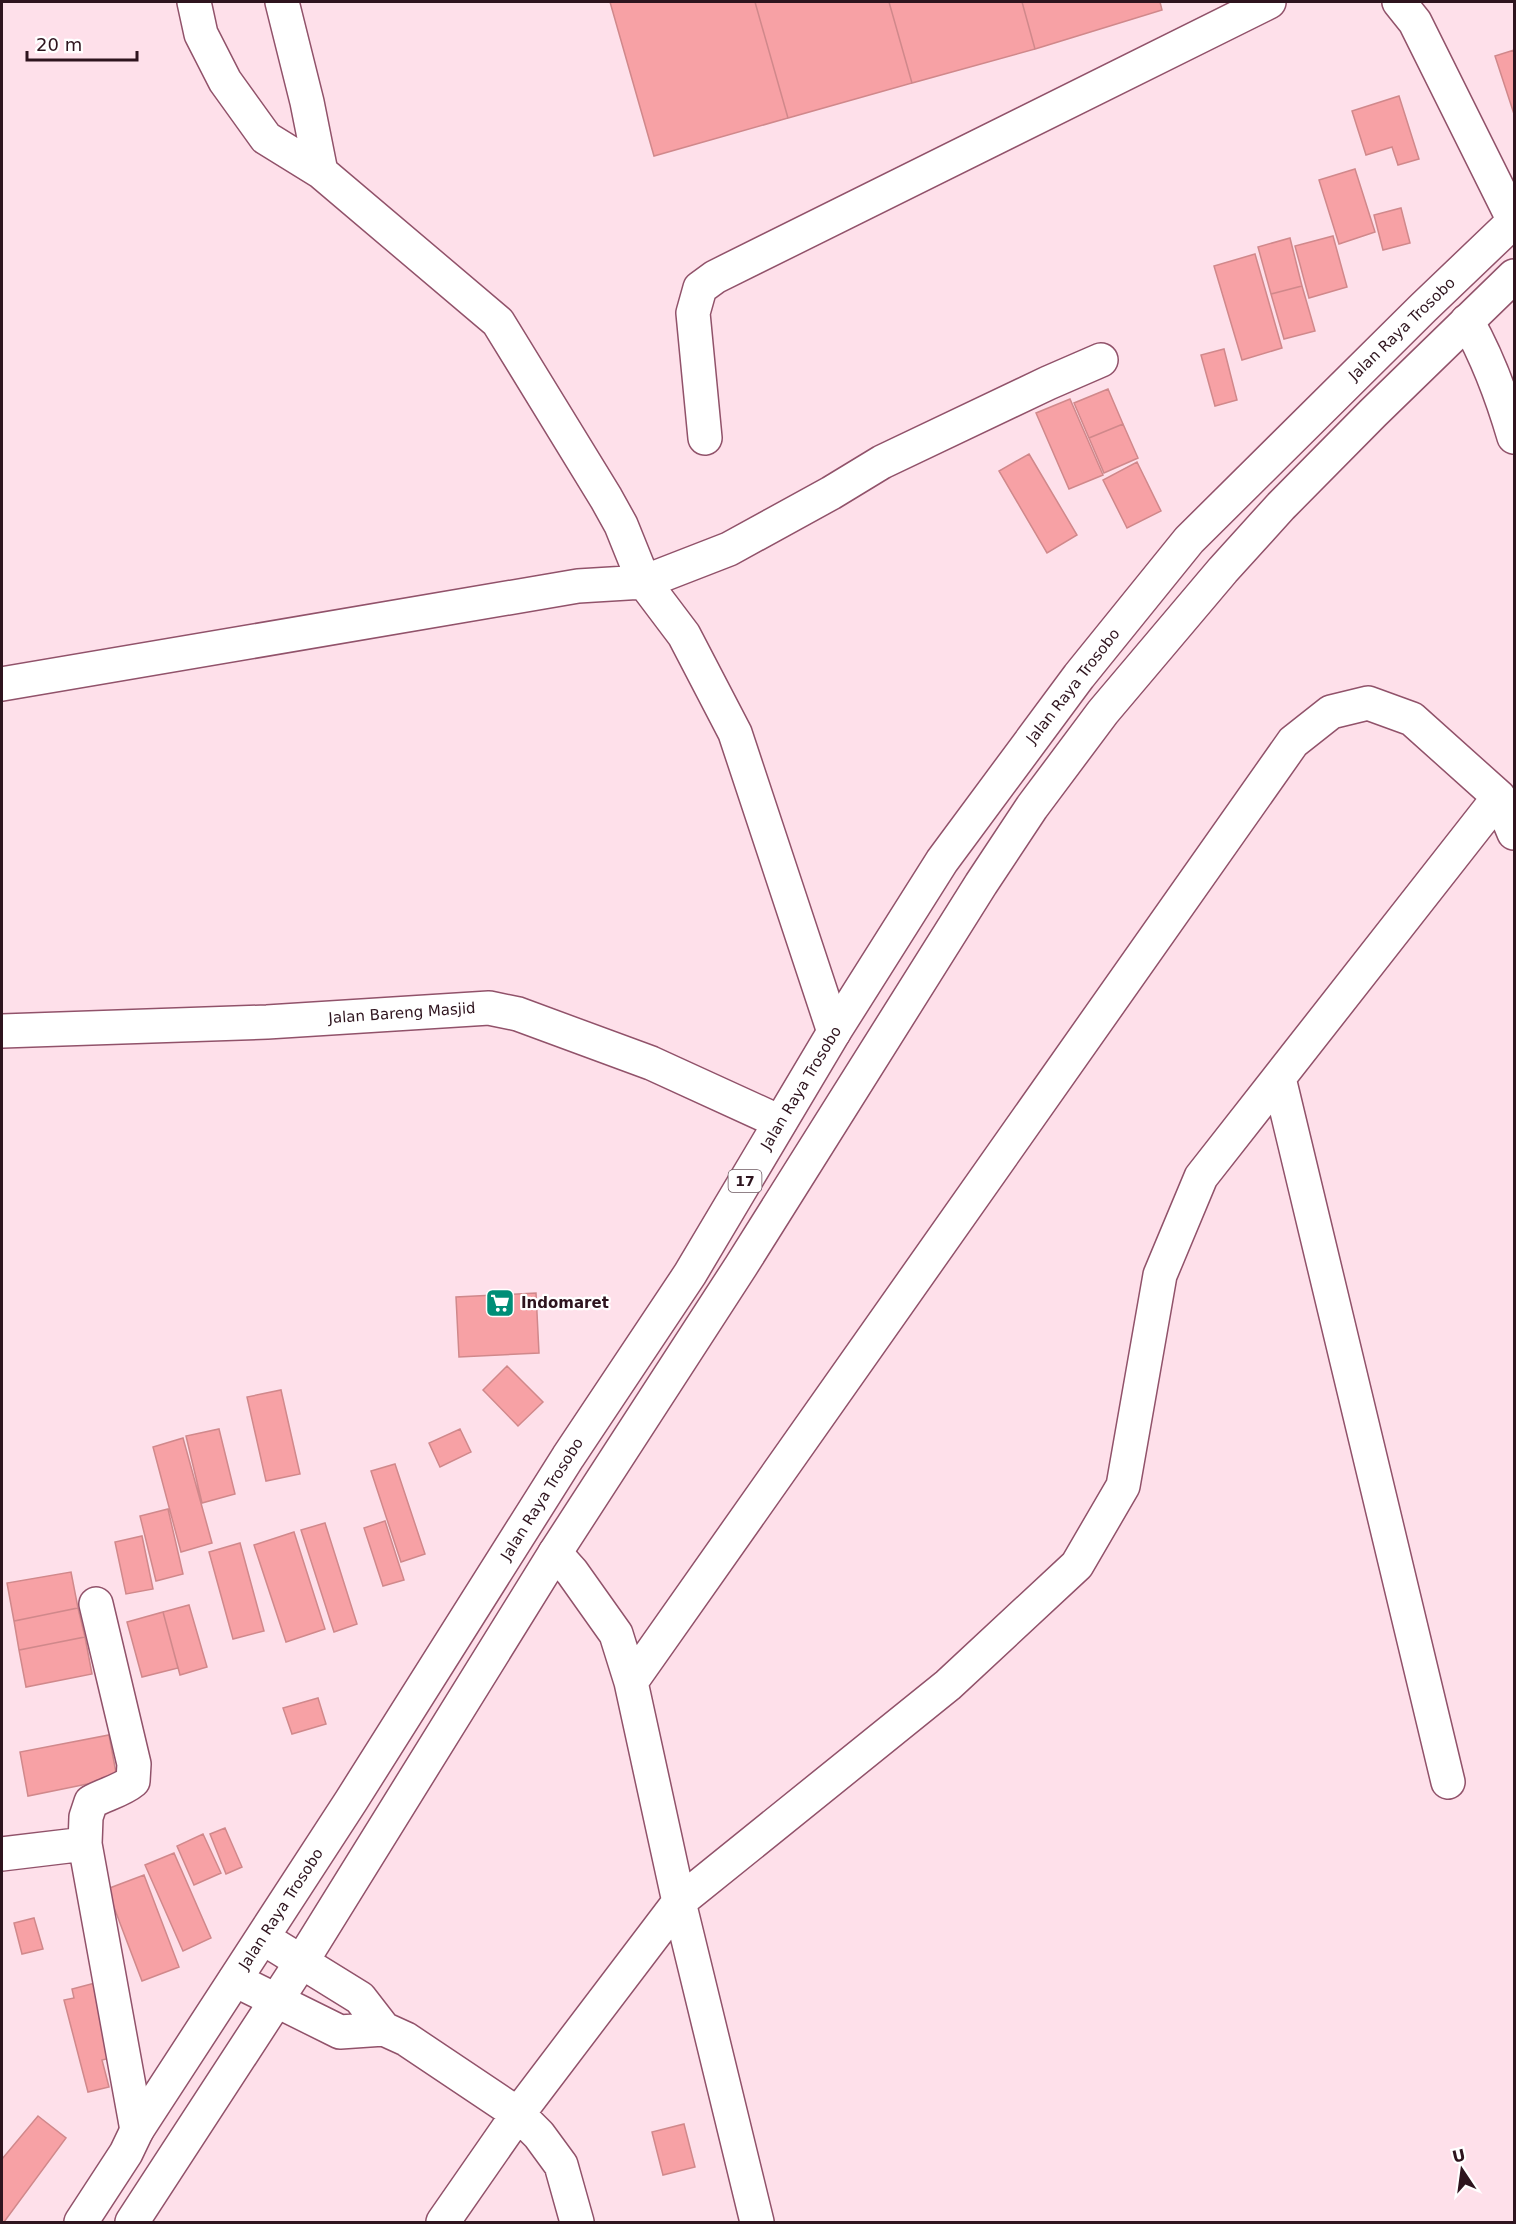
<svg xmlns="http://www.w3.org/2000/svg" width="1516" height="2224" viewBox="0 0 1516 2224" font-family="'DejaVu Sans',sans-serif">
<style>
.building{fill:#f7a1a5;stroke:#d0888b;stroke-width:1.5}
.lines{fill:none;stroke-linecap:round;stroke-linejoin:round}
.minor-casing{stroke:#91526a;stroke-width:36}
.highway-casing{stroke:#91526a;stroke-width:36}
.minor{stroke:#fff;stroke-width:33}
.highway{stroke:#fff;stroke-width:33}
.labels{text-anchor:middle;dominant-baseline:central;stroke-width:4.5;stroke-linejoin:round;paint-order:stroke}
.shield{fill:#fff;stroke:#6d5a62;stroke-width:1.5}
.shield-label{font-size:14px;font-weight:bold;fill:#2e141e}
.street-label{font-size:15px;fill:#2e141e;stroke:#fff}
.poi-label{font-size:15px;font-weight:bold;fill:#2e141e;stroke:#fff;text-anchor:start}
</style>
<rect width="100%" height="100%" fill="#fee0ea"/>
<path class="building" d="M610 2H755L788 118 654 156Z
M755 2H889L912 83 788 118Z
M889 2H1022L1035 49 912 83Z
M1022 2H1160L1162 10 1035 49Z
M1514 50V114L1495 56Z
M1399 96 1419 159 1398 165 1392 147 1366 155 1352 111Z
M1355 169 1375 232 1339 244 1319 180Z
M1401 208 1410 243 1383 250 1374 215Z
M1333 236 1347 287 1309 298 1295 246Z
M1290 238 1302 286 1271 294 1258 247Z
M1255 254 1282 348 1242 360 1214 266Z
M1302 286 1315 331 1284 339 1271 294Z
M1224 349 1237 400 1215 406 1201 355Z
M1108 389 1123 424 1089 438 1074 403Z
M1070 399 1103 475 1069 489 1036 413Z
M1123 424 1138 458 1104 473 1089 438Z
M1029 454 1077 535 1047 553 999 471Z
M1137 462 1161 511 1127 528 1103 480Z
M536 1293 539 1353 459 1357 456 1297Z
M507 1366 543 1402 518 1426 483 1390Z
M281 1390 300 1474 266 1481 247 1397Z
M219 1429 235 1494 202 1503 186 1436Z
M460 1429 471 1452 440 1467 429 1443Z
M183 1438 212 1543 181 1552 153 1447Z
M395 1464 425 1554 401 1562 371 1471Z
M168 1509 183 1574 156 1581 140 1516Z
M385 1521 404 1580 383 1586 364 1528Z
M325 1523 357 1624 334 1632 301 1530Z
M294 1532 325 1629 286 1642 254 1545Z
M142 1536 153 1589 126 1594 115 1542Z
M240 1543 264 1631 233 1639 209 1552Z
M71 1572 78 1608 14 1621 7 1583Z
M189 1605 207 1667 180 1675 163 1612Z
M78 1608 85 1637 19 1650 14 1621Z
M163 1612 178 1668 142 1677 127 1622Z
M85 1637 92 1674 26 1687 19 1650Z
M318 1698 326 1724 292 1734 283 1708Z
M109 1735 117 1778 28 1796 20 1752Z
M225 1828 242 1867 226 1874 210 1834Z
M203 1834 221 1873 194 1885 177 1846Z
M174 1853 211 1938 183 1951 145 1865Z
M144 1875 179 1967 142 1981 107 1889Z
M34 1918 43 1949 22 1954 14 1923Z
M99 1982 118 2056 102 2060 109 2087 88 2092 64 2000 74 1998 72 1989Z
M38 2116 66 2138 4 2222H2V2159Z
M684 2124 695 2167 663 2175 652 2132Z"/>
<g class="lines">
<g class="minor-casing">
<path id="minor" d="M194 2 201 34 225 81 266 138 321 172 498 322 606 498 621 525 644 582 729 549 831 493 882 462 1048 383 1101 360
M282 2 307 102 321 172
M1399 2 1415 22 1514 221
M1467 321C1488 358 1502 396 1514 437
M705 438 693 313 700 288 715 277 1269 2
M2 684 578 586 644 582 684 635 735 733 834 1032
M2 1031 267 1022 489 1008 518 1014 651 1063 780 1122
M1279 1078 1448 1782
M555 1553 572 1572 616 1634 631 1682 679 1902 757 2222
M631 1682 1293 742 1331 712 1368 703 1412 719 1499 797 1514 833
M85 1844 86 1817 91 1802C105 1794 121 1791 133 1781L134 1764 96 1604
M2 1854 85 1844 137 2130
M263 1938 360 1998 384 2029
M235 1980 340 2032 384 2029 406 2039 518 2114 539 2135 561 2165 577 2222
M443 2222 518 2114 679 1902 948 1685 1077 1565 1123 1486 1160 1275 1201 1177 1499 797"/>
</g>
<g class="highway-casing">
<path id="highway" d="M81 2222 126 2153 137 2130 351 1801 568 1457 690 1274 834 1032 942 861 1079 676 1189 540 1423 308 1514 221
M132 2222 302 1961 555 1553 741 1266 981 884 1032 807 1103 712 1223 570 1281 506 1373 413 1514 276"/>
</g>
<use href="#minor" class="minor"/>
<use href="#highway" class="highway"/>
</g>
<defs>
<g id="supermarket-square" transform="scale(1.5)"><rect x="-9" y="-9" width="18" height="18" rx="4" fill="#008e77" stroke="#fff"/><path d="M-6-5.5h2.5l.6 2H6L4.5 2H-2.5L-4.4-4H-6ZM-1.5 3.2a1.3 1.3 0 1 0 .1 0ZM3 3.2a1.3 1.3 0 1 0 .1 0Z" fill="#fff"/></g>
</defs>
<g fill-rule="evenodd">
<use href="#supermarket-square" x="500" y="1303"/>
</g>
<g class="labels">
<rect class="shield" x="728.5" y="1170" width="33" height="22" rx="4.5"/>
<g class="shield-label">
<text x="745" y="1181">17</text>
</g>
<g class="street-label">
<text transform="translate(1402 329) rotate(-44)">Jalan Raya Trosobo</text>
<text transform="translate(1073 686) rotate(-52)">Jalan Raya Trosobo</text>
<text transform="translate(402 1013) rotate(-4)">Jalan Bareng Masjid</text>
<text transform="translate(801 1088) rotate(-59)">Jalan Raya Trosobo</text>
<text transform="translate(542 1499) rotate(-58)">Jalan Raya Trosobo</text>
<text transform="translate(281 1909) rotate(-57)">Jalan Raya Trosobo</text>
</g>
<g class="poi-label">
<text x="521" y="1303">Indomaret</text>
</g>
</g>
<rect width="1516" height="2224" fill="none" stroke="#2e141e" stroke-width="6"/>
<g transform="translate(1462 2170) rotate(347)" stroke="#ffffff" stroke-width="4.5" paint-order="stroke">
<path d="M0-4.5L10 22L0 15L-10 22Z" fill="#2e141e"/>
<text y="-9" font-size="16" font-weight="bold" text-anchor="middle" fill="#2e141e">U</text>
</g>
<path d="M27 51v9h110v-9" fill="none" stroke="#2e141e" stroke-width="3"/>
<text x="36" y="51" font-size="18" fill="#2e141e" stroke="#ffffff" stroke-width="4.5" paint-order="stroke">20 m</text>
</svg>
